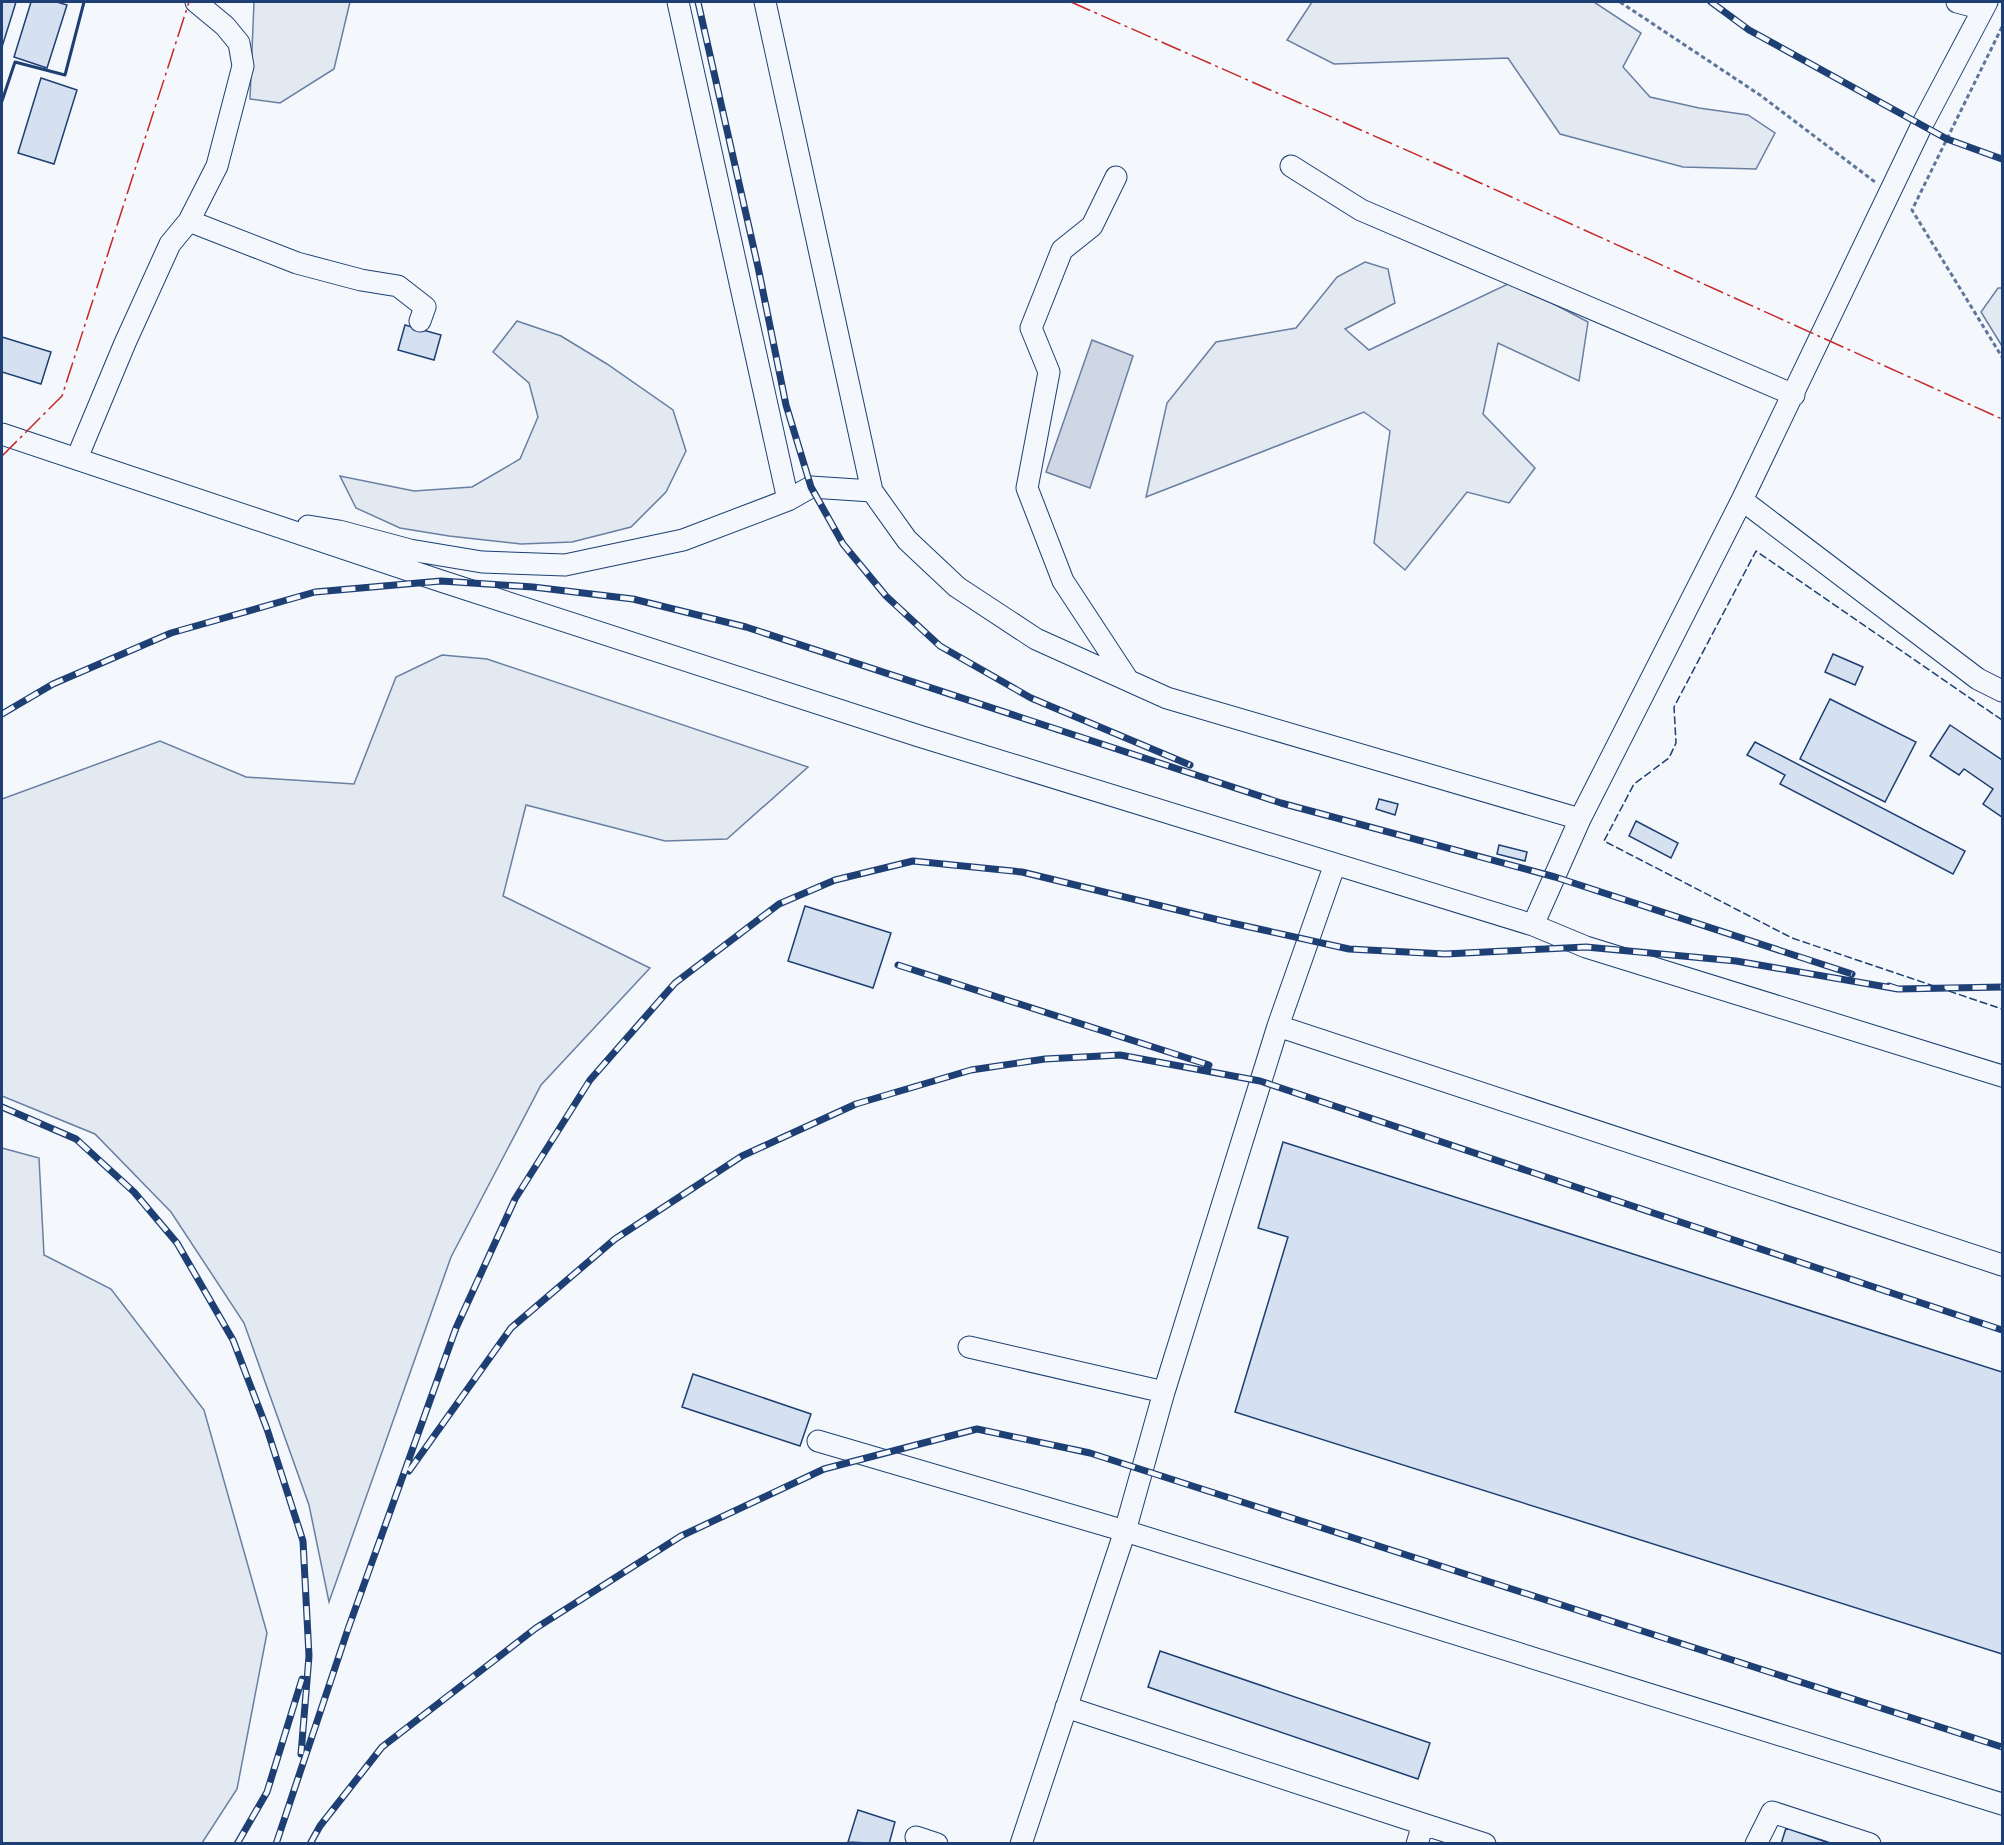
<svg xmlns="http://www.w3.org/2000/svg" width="2004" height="1845" viewBox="0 0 2004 1845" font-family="'Nunito Sans',sans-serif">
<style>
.green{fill:#e3e9f0;stroke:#687fa3;stroke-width:1.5}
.water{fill:#cfd7e4;stroke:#687fa3;stroke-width:1.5}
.building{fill:#d5e0f0;stroke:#1d3f73;stroke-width:1.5}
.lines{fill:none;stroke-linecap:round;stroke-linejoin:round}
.minor-casing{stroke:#1d3f73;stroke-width:23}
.path{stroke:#5e769c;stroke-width:3;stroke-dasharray:4.5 3;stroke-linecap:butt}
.minor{stroke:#f4f7fb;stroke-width:21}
.rail-casing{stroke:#1d3f73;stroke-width:7}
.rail{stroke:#f4f7fb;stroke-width:4.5;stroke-dasharray:14;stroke-linecap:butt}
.fence{stroke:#1d3f73;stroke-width:1.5;stroke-dasharray:8 3;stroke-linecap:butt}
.wall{stroke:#1d3f73;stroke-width:3}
.power{stroke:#c62828;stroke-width:1.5;stroke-dasharray:21 4.5 3 4.5;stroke-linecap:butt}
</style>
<rect width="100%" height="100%" fill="#f4f7fb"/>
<path class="green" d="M254 2H350L334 69 280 103 250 99Z
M1312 2H1594L1641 33 1623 67 1650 97 1699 108 1748 115 1775 133 1756 169 1683 167 1560 134 1508 58 1334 64 1287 40Z
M1365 262 1388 269 1395 303 1345 329 1369 350 1512 282 1588 322 1579 381 1498 343 1483 414 1535 468 1509 503 1467 492 1405 570 1374 543 1390 431 1364 412 1146 497 1167 403 1216 342 1296 328 1337 277Z
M1998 288H2002V346L1981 312Z
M517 321 561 336 607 364 673 410 686 451 666 492 631 527 572 542 521 544 449 536 400 528 356 508 340 476 414 491 472 487 520 459 538 417 529 383 493 352Z
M442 655 487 659 808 767 727 839 665 841 526 805 503 896 650 968 541 1085 451 1257 329 1602 309 1505 244 1323 171 1212 95 1134 2 1096V799L160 741 246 777 354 784 396 677Z
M2 1148 39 1158 44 1255 111 1289 204 1410 267 1633 237 1789 202 1843H2Z"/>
<path class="water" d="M1092 340 1133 356 1090 488 1046 472Z"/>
<path class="building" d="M2 2H16L2 47Z
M31 2H57L67 5 47 68 14 57Z
M41 78 77 90 54 164 18 153Z
M405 325 441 335 434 360 398 350Z
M2 337 51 352 41 384 2 372Z
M1833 654 1863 667 1855 685 1825 672Z
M1830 699 1916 742 1885 802 1800 759Z
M1950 725 2002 760V817L1983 804 1993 789 1964 769 1959 775 1930 756Z
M1755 742 1965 851 1953 874 1780 784 1785 775 1747 755Z
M1379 799 1398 804 1395 815 1376 809Z
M1636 821 1678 843 1671 858 1629 836Z
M1499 845 1527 852 1525 861 1497 854Z
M805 906 891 933 873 988 788 961Z
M1283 1142 2002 1372V1654L1235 1412 1288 1237 1258 1228Z
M693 1374 811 1414 800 1446 682 1407Z
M1160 1651 1430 1743 1418 1779 1148 1687Z
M858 1810 895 1822 889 1844 848 1842Z
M1786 1828 1832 1844H1781Z"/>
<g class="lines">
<g class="minor-casing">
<path id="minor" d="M678 2 788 500
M765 2 872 491 907 540 957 587 1036 639 1167 698 1580 819
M1957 2 1983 9
M1291 166 1361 210 1794 395
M1116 177 1092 226 1062 250 1031 328 1049 372 1027 488 1063 581 1128 680
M189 221 297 263 361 280 398 286 425 307 420 321
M2 434 441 581 919 736 1533 925 1580 819 1742 500 1922 125 1987 2
M77 458 125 343 170 244 189 221 217 166 243 66 239 43 225 26 196 2
M1742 500 1978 679 2002 691
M308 526 339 531 410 550 482 562 565 565 683 540 788 500 811 487 872 491
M1533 925 1586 947 2002 1076
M1278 1026 1335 864
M969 1347 1164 1392
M818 1441 1125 1531 2002 1804
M1066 1707 1423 1824
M916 1837 937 1844
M1021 1844 1125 1531 1164 1392 1278 1026 2002 1265
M1417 1844 1423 1824 1485 1844
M1756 1844 1772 1812 1870 1844"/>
</g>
<path class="path" d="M1620 2 1760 95 1875 182
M2002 27 1912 210 2002 357"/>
<use href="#minor" class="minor"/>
<g class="rail-casing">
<path id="rail" d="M698 2 758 267 786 405 811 487 843 544 886 596 940 646 1031 698 1190 765
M1711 2 1749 30 1947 139 2002 159
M2 714 53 684 171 633 315 592 441 581 533 587 633 599 746 627 1281 803 1555 877 1852 974
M898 965 1209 1065
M1889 986 1898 989 2002 987
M2 1107 76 1139 134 1192 177 1243 233 1340 267 1429 303 1541 309 1656 301 1754
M409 1471 511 1328 615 1239 742 1156 856 1104 971 1070 1045 1059 1120 1055 1260 1081 2002 1330
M237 1844 267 1792 302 1679
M276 1844 348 1629 456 1328 515 1199 590 1080 675 983 779 904 835 880 913 861 1022 872 1227 922 1349 949 1445 954 1586 947 1736 961 1898 989
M310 1844 320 1826 382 1747 536 1628 681 1536 824 1469 977 1429 1090 1453 2002 1747"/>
</g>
<use href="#rail" class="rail"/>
<path class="fence" d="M2002 720 1756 551 1674 707 1676 743 1669 758 1634 784 1604 841 1792 938 2002 1009"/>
<path class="wall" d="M2 101 15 62 65 75 84 2"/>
<path class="power" d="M1071 2 1465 176 2002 419
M2 456 62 396 189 2"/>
</g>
<rect width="2004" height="1845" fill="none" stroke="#1d3f73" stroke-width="6"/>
</svg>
